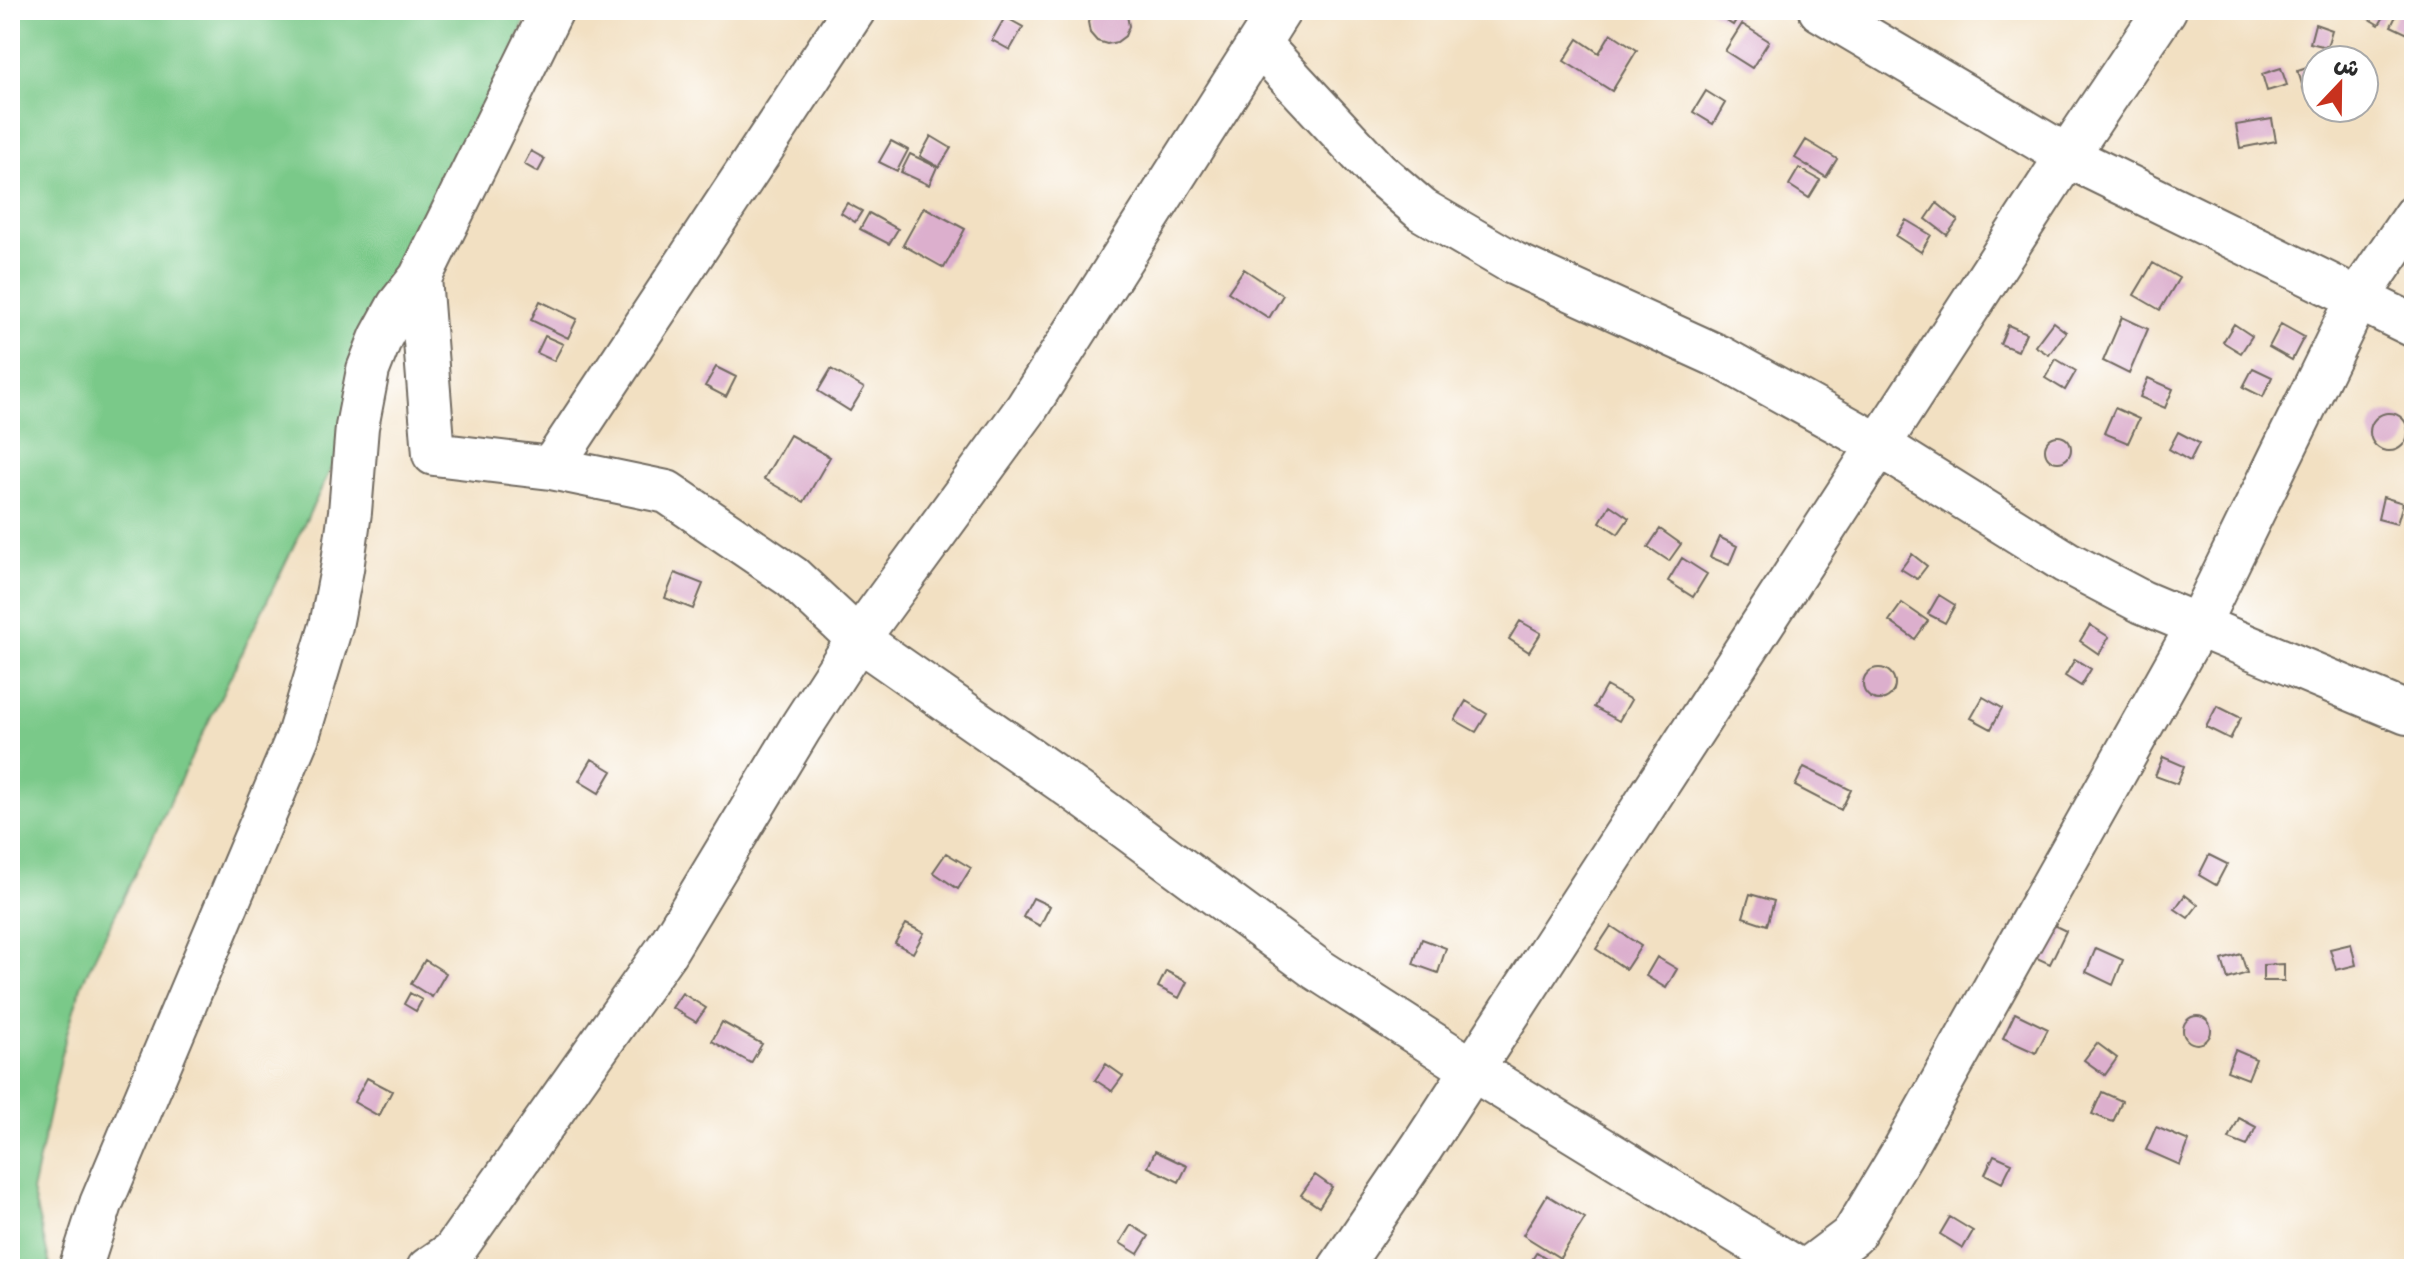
<svg xmlns="http://www.w3.org/2000/svg" width="2424" height="1279" viewBox="0 0 2424 1279" font-family="Sriracha,'Playpen Sans Arabic',sans-serif">
<style>
.green{fill:#7ac989;stroke:#527a5a;stroke-width:2}
.building{fill:#dcafcd}
.lines{fill:none;stroke-linecap:round;stroke-linejoin:round}
.minor-casing{stroke:#716a60;stroke-width:46}
.minor{stroke:#fff;stroke-width:42}
</style>
<rect width="100%" height="100%" fill="#fff"/>
<filter id="ink" filterUnits="userSpaceOnUse"><feTurbulence type="fractalNoise" baseFrequency=".0125" numOctaves="2"/><feDisplacementMap in="SourceGraphic" scale="16" xChannelSelector="R" yChannelSelector="G"/><feConvolveMatrix kernelMatrix="1 2 1 2 8 2 1 2 1" color-interpolation-filters="sRGB"/></filter>
<filter id="wash" filterUnits="userSpaceOnUse"><feTurbulence type="fractalNoise" baseFrequency=".006" numOctaves="4" result="noise"/><feDisplacementMap in="SourceGraphic" scale="32" xChannelSelector="R" yChannelSelector="G"/><feGaussianBlur stdDeviation="1.8" result="paint"/><feColorMatrix in="noise" values="0 0 0 0 0 0 0 0 0 0 0 0 0 0 0 0 0 1.4 0 .05"/><feComposite in="paint" operator="in"/></filter>
<g filter="url(#wash)">
<rect width="100%" height="100%" fill="#f2e0c2"/>
<path class="green" d="M10 10H529L434 256 82 983 65 1040 32 1191 51 1269H10Z"/>
<g id="blocks">
<path class="building" d="M1095 10H1122L1127 15 1129 26 1125 36 1117 42 1107 44 1097 41 1090 33 1088 22Z
M1709 10H1742L1733 25Z
M2354 10H2388L2379 25Z
M2399 10H2414V37L2391 26Z
M1005 17 1023 27 1010 50 992 40Z
M1742 24 1769 41 1752 68 1725 51Z
M2315 24 2332 30 2327 47 2310 43Z
M1611 33 1637 50 1612 91 1564 61 1578 39 1599 53Z
M2316 65V87L2304 91 2298 71Z
M2281 68 2287 85 2267 91 2262 74Z
M1706 91 1725 103 1713 124 1693 112Z
M2272 119 2276 141 2240 148 2236 125Z
M931 136 951 148 939 167 920 156Z
M1806 140 1837 159 1826 177 1795 158Z
M891 141 908 150 897 171 879 162Z
M531 151 545 159 538 172 524 164Z
M910 154 937 167 929 185 901 172Z
M1799 168 1820 180 1809 198 1789 185Z
M847 203 862 211 855 222 841 213Z
M1937 203 1958 220 1947 235 1926 219Z
M924 207 965 229 944 268 903 245Z
M869 213 898 229 889 244 860 229Z
M1906 220 1931 235 1921 252 1896 236Z
M2153 263 2179 278 2160 310 2134 295Z
M1244 269 1283 295 1269 318 1228 292Z
M540 301 577 319 568 338 531 320Z
M2122 317 2148 329 2129 374 2103 361Z
M2053 322 2066 332 2049 355 2035 346Z
M2234 324 2252 336 2241 353 2223 342Z
M2281 324 2304 337 2292 360 2269 347Z
M2008 325 2026 333 2018 351 2000 344Z
M545 336 563 344 554 361 537 353Z
M2056 359 2076 371 2065 390 2045 378Z
M716 367 736 377 726 397 705 386Z
M2253 368 2272 377 2263 397 2243 387Z
M831 369 864 388 850 411 818 391Z
M2148 378 2173 389 2165 408 2140 397Z
M2115 408 2139 419 2128 443 2104 433Z
M2370 432a19 19 0 1 1 38 0a19 19 0 1 1-38 0Z
M2178 432 2199 443 2190 461 2169 449Z
M790 435 830 457 804 502 764 479Z
M2045 449a13 13 0 1 1 26 0a13 13 0 1 1-26 0Z
M2383 497 2403 503 2397 524 2378 519Z
M1610 505 1629 518 1618 534 1600 522Z
M1660 529 1681 544 1669 561 1648 547Z
M1719 537 1737 546 1729 565 1710 557Z
M1912 554 1927 566 1917 579 1901 569Z
M1682 558 1707 574 1693 597 1668 581Z
M675 573 703 584 693 609 665 598Z
M1939 595 1955 605 1945 623 1928 614Z
M1902 603 1928 621 1915 639 1889 621Z
M1520 621 1541 633 1529 652 1509 639Z
M2090 625 2109 637 2099 654 2080 641Z
M2075 659 2091 669 2081 686 2065 676Z
M1863 684a16 16 0 1 1 32 0a16 16 0 1 1-32 0Z
M1606 686 1631 700 1619 721 1594 707Z
M1983 697 2002 708 1991 729 1971 718Z
M1466 701 1487 714 1476 732 1455 720Z
M2217 706 2241 718 2230 739 2206 727Z
M2163 757 2184 766 2177 784 2155 776Z
M592 759 612 771 599 793 579 781Z
M1804 767 1851 790 1841 810 1795 786Z
M946 853 971 868 958 889 933 872Z
M2209 855 2227 864 2216 885 2199 875Z
M1750 894 1774 901 1767 925 1743 917Z
M2185 895 2198 905 2188 918 2175 909Z
M1033 898 1050 906 1040 926 1023 917Z
M2045 921 2066 931 2050 964 2028 954Z
M906 924 924 933 913 953 895 943Z
M1611 926 1641 946 1626 969 1596 949Z
M1422 939 1446 948 1438 973 1413 964Z
M2351 944 2356 965 2336 970 2330 949Z
M2096 948 2123 960 2113 985 2086 972Z
M2241 954 2247 973 2228 979 2222 960Z
M1657 957 1677 969 1666 988 1646 976Z
M425 960 446 973 432 997 411 984Z
M2284 964V981H2263V965Z
M1166 971 1187 982 1179 998 1158 987Z
M410 993 422 1000 416 1011 404 1004Z
M682 993 706 1008 696 1022 672 1008Z
M2015 1013 2048 1029 2036 1053 2003 1038Z
M2183 1030a14 14 0 1 1 28 0a14 14 0 1 1-28 0Z
M722 1022 762 1044 751 1063 712 1041Z
M2097 1043 2117 1058 2105 1075 2084 1060Z
M2235 1050 2256 1059 2248 1079 2227 1071Z
M1106 1064 1123 1076 1112 1091 1095 1080Z
M367 1078 392 1091 379 1116 354 1102Z
M2102 1092 2122 1101 2113 1122 2092 1114Z
M2239 1118 2256 1127 2247 1146 2229 1139Z
M2156 1127 2189 1141 2180 1165 2146 1150Z
M1155 1151 1187 1166 1179 1182 1148 1167Z
M1994 1155 2012 1163 2002 1183 1985 1174Z
M1315 1175 1332 1187 1319 1207 1301 1195Z
M1547 1195 1585 1218 1560 1258 1523 1235Z
M1950 1217 1973 1231 1963 1248 1940 1234Z
M1131 1225 1149 1236 1138 1254 1120 1243Z
M1537 1252 1554 1263 1550 1269H1526Z"/>
</g>
</g>
<g filter="url(#ink)">
<use href="#blocks" fill-opacity="0" stroke="#716a60" stroke-width="2"/>
<g class="lines">
<g class="minor-casing">
<path id="minor" d="M552 10 420 278 434 454 551 468 667 492 792 577 858 639 1076 791 1317 969 1472 1069 1798 1269
M1820 10 2067 156 2414 326
M1259 44 1377 171 1422 210 1513 263 1720 357 1879 445 2066 562 2142 602 2407 713
M551 468 854 10
M80 1269 101 1204 298 736 331 626 342 569 350 512 357 427 368 370 381 337 398 306 420 278
M428 1269 453 1252 666 951 801 727 858 639 1026 409 1280 10
M1339 1269 1422 1147 2067 156 2165 10
M1808 1269 1853 1235 1901 1155 2198 625 2358 298 2414 216"/>
</g>
<use href="#minor" class="minor"/>
</g>
</g>
<rect width="2424" height="1279" fill="none" stroke="#fff" stroke-width="40"/>
<g transform="translate(2340 84) rotate(22)"><circle r="38" fill="#ffffff" stroke="#aaaaaa" stroke-width="2"/>
<path d="M0-6L14 30L0 20L-14 30Z" fill="#c8321e"/>
<text y="-12" font-size="22" font-weight="bold" text-anchor="middle" fill="#2b2b2b">ش</text>
</g>
</svg>
